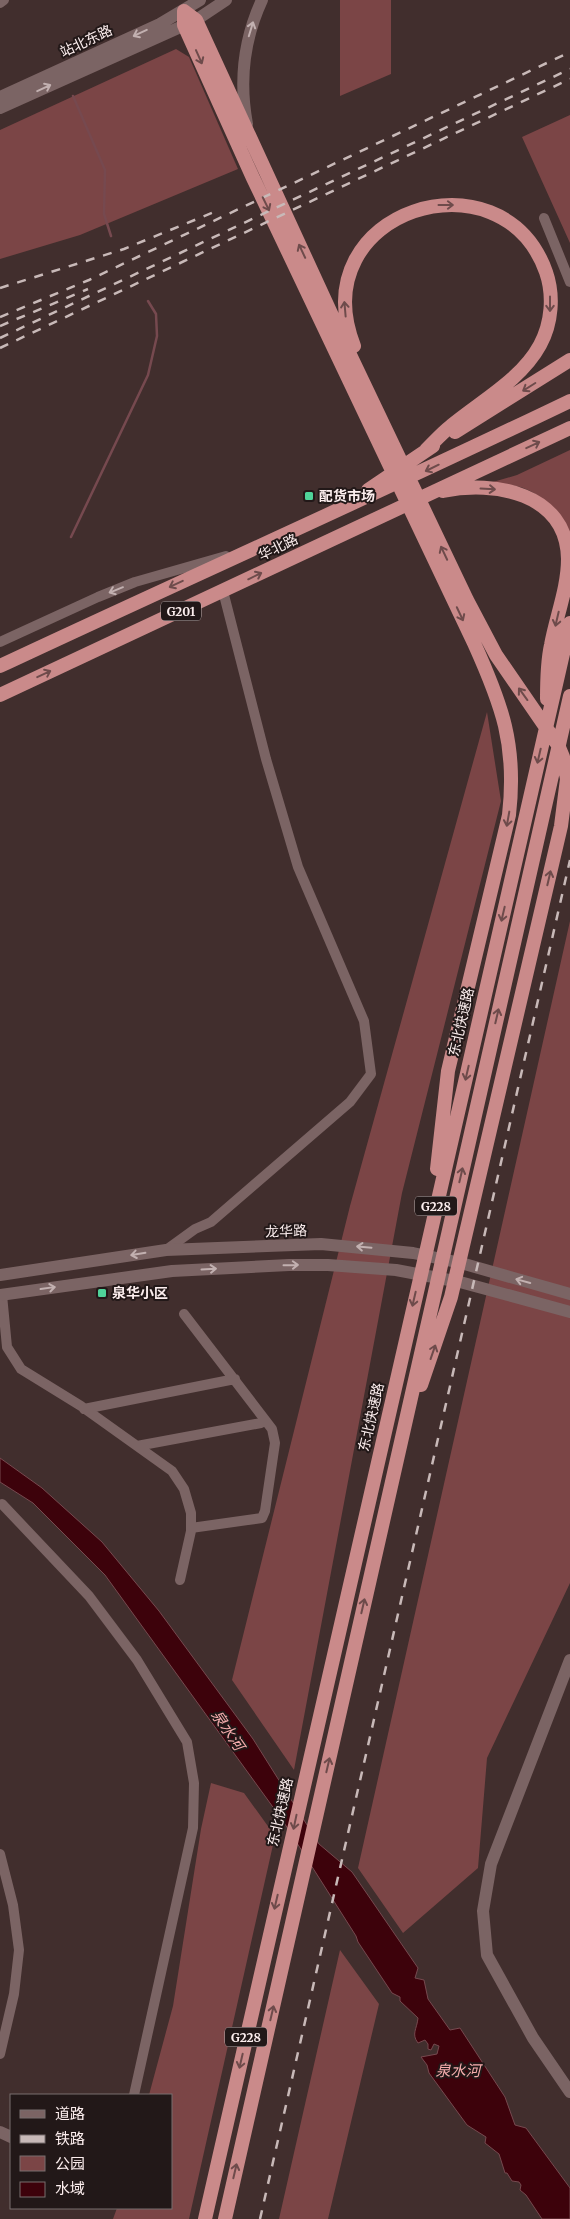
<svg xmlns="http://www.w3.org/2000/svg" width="570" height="2219" viewBox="0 0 570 2219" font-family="Merriweather,'Noto Sans SC',serif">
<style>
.green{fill:#7b4546}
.water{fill:#3d020b;stroke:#76494f}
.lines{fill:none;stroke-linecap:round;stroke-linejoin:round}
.stream{stroke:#76494f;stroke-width:2.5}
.minor{stroke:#7b6464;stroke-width:10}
.tertiary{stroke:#7b6464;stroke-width:12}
.trunk{stroke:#ca8a8a;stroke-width:14}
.rail{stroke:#c8b9b8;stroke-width:2.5;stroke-dasharray:9 9;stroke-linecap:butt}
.oneway{stroke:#c2b0b0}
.oneway2{stroke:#6e4b4b}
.poi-dot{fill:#4fd399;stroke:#221818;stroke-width:2}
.labels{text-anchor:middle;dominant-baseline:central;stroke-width:4;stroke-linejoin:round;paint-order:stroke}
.shield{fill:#221818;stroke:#bbaeae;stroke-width:1}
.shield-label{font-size:12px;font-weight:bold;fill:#fceeee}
.street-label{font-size:14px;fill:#fceeee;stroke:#221818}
.poi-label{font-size:14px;font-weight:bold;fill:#fceeee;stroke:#221818;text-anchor:start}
.water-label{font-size:15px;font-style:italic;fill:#f5adad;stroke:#221818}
</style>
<rect width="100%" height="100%" fill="#412e2d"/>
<path class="green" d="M340 0H391V74L340 96Z
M176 49 189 57 238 169 80 235 0 259V130Z
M570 115V243L522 137Z
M570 450V536C557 514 544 492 516 486 509 484 501 484 493 482L517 475Z
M487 712 501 801 402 1193 294 1770 232 1680 350 1206Z
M570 921V1583L487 1758 478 1868 403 1933 358 1868Z
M211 1783 244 1793 275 1836 189 2219H113L117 2208H171V2095H149L173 2006 201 1829Z
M340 1950 379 2004 328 2219H279Z"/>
<path class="water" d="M0 1458 42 1488 102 1542 159 1611 253 1739 319 1844 352 1872 418 1968 415 1978 424 1980 428 1999 450 2030 460 2028 505 2097 515 2125 526 2128 570 2188V2219H542L526 2195 520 2190 521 2185 519 2182 512 2181 507 2173H505L499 2154 485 2143 486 2137 467 2125 429 2073 427 2065 421 2057 437 2054 439 2046 434 2044 431 2050 428 2049V2044L425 2040 418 2043C411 2034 417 2029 418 2018L400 2001V1997L392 1993 358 1942 356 1936 283 1821 105 1575 33 1503 0 1482Z"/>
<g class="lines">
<path class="stream" d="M73 96 105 170 104 214 111 236
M71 537 148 375 157 336 156 314 148 301"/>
<path class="minor" d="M0 3 4 0
M544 218 570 282
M0 642 98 597 135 582 226 556
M166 1250 195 1229 211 1222 350 1102 371 1074 364 1021 298 867 266 759 223 591
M2 1295 7 1347 21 1369 81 1406 172 1471 184 1489 191 1513V1531L180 1580
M184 1314 272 1429 275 1443 265 1511 262 1518 191 1528
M84 1409 235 1379
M137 1446 261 1423 265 1420
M2 1504 89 1596 137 1660 187 1742 194 1783 193 1828 134 2095
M0 1854 13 1905 19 1950 14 1994 0 2054"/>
<path class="tertiary" d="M0 97 160 24 200 0
M0 108 196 20 226 0
M247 124C239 81 244 39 262 0
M0 1275 166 1250 321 1244 413 1253 461 1263 570 1294
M0 1295 172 1271 289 1265H328L396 1270 460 1282 570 1312
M570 1660 491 1864 483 1911 487 1955 533 2038 570 2092
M0 2132 11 2137"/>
<path class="trunk" d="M184 11 196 20 352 359 467 600 496 655 558 745 563 757 567 779 561 826 451 1297 421 1385
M184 11V25L253 178 474 643C502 705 517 745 509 815L448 1071 437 1169
M354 346C301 210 502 148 546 272 554 295 552 323 540 345 521 380 481 401 451 426 442 433 434 442 426 450
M455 432 570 360
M368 490 433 446
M443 491C494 480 567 493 568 559 568 588 556 617 551 645 547 663 547 681 547 699
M0 666C190 577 381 492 570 401
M0 695 570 428
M205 2219 570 623
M225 2219 570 696"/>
<path class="rail" d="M0 288 124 249 219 210
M0 317 89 280 570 52
M0 326 88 289
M0 338 570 69
M0 348 570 79
M260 2219 570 860"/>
</g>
<defs><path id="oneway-shaft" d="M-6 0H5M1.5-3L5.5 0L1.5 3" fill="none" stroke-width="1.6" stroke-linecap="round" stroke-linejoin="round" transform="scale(1.25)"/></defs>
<g class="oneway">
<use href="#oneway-shaft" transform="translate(251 29) rotate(-73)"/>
<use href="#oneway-shaft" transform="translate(140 33) rotate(155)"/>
<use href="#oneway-shaft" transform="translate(44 88) rotate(-25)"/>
<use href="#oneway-shaft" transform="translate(116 590) rotate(158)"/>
<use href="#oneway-shaft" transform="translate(364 1247) rotate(-175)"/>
<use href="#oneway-shaft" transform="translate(138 1254) rotate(171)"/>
<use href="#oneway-shaft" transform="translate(291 1265) rotate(-1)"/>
<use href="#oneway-shaft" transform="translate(209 1269) rotate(-3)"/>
<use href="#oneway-shaft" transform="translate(523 1281) rotate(-165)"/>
<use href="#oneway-shaft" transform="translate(48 1288) rotate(-8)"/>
</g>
<g class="oneway2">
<use href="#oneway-shaft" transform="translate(199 57) rotate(66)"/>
<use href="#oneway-shaft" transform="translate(266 204) rotate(64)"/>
<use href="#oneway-shaft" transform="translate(446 205)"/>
<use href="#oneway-shaft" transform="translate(302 251) rotate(-115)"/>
<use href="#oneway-shaft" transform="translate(550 304) rotate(90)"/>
<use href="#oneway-shaft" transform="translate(345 309) rotate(-95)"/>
<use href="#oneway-shaft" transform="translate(529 387) rotate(148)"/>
<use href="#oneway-shaft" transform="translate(533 445) rotate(-25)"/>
<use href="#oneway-shaft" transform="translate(432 468) rotate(154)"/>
<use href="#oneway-shaft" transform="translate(488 489) rotate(3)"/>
<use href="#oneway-shaft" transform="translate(444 553) rotate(-115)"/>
<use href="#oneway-shaft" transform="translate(255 576) rotate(-26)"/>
<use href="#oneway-shaft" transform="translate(176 584) rotate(155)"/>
<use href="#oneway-shaft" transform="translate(460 614) rotate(65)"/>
<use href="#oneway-shaft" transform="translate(557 619) rotate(103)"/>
<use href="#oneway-shaft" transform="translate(44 674) rotate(-25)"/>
<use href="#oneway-shaft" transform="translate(523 694) rotate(-126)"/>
<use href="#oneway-shaft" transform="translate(539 756) rotate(103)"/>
<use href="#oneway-shaft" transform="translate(508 819) rotate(100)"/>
<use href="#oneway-shaft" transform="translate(549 878) rotate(-77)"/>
<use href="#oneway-shaft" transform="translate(503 914) rotate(103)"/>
<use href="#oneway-shaft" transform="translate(497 1016) rotate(-77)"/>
<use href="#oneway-shaft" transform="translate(467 1073) rotate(103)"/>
<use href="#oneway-shaft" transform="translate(461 1175) rotate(-77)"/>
<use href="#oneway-shaft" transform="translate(414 1299) rotate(103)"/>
<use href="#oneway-shaft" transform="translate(433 1352) rotate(-71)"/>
<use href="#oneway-shaft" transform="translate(363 1606) rotate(-77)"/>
<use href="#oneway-shaft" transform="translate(328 1765) rotate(-77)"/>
<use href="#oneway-shaft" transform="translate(295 1822) rotate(102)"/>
<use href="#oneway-shaft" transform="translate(276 1902) rotate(103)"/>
<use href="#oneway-shaft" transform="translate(272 2013) rotate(-77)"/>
<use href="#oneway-shaft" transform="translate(241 2061) rotate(103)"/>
<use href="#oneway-shaft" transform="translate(235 2171) rotate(-77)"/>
</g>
<g class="poi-dot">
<rect x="304" y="491" width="10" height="10" rx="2.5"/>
<rect x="97" y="1288" width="10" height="10" rx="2.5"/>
</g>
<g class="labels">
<g class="shield">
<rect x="161" y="601.5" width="40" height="19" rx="4"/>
<rect x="415" y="1196.5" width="42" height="19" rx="4"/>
<rect x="225" y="2027.5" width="42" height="19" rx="4"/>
</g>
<g class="shield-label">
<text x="181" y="611">G201</text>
<text x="436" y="1206">G228</text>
<text x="246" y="2037">G228</text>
</g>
<g class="street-label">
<text transform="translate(86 41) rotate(-25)">站北东路</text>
<text transform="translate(278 547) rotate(-26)">华北路</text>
<text transform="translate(461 1022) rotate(-77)">东北快速路</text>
<text transform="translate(286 1231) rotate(-2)">龙华路</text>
<text transform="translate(371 1417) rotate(-77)">东北快速路</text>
<text transform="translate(280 1812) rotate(-77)">东北快速路</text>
</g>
<g class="poi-label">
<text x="319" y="496">配货市场</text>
<text x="112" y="1293">泉华小区</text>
</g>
<g class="water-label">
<text transform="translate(228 1730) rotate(56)">泉水河</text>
<text x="458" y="2070">泉水河</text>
</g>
</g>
<rect x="10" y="2094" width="162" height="115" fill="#221818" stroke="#796e6e"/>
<rect x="20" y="2110" width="25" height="8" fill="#7b6464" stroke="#796e6e"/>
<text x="55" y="2119" font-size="15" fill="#fceeee">道路</text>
<rect x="20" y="2135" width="25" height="8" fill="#c8b9b8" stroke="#796e6e"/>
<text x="55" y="2144" font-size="15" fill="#fceeee">铁路</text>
<rect x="20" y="2156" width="25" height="15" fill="#7b4546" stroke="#796e6e"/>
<text x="55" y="2169" font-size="15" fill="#fceeee">公园</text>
<rect x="20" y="2182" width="25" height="15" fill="#3d020b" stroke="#796e6e"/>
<text x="55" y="2194" font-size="15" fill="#fceeee">水域</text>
</svg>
